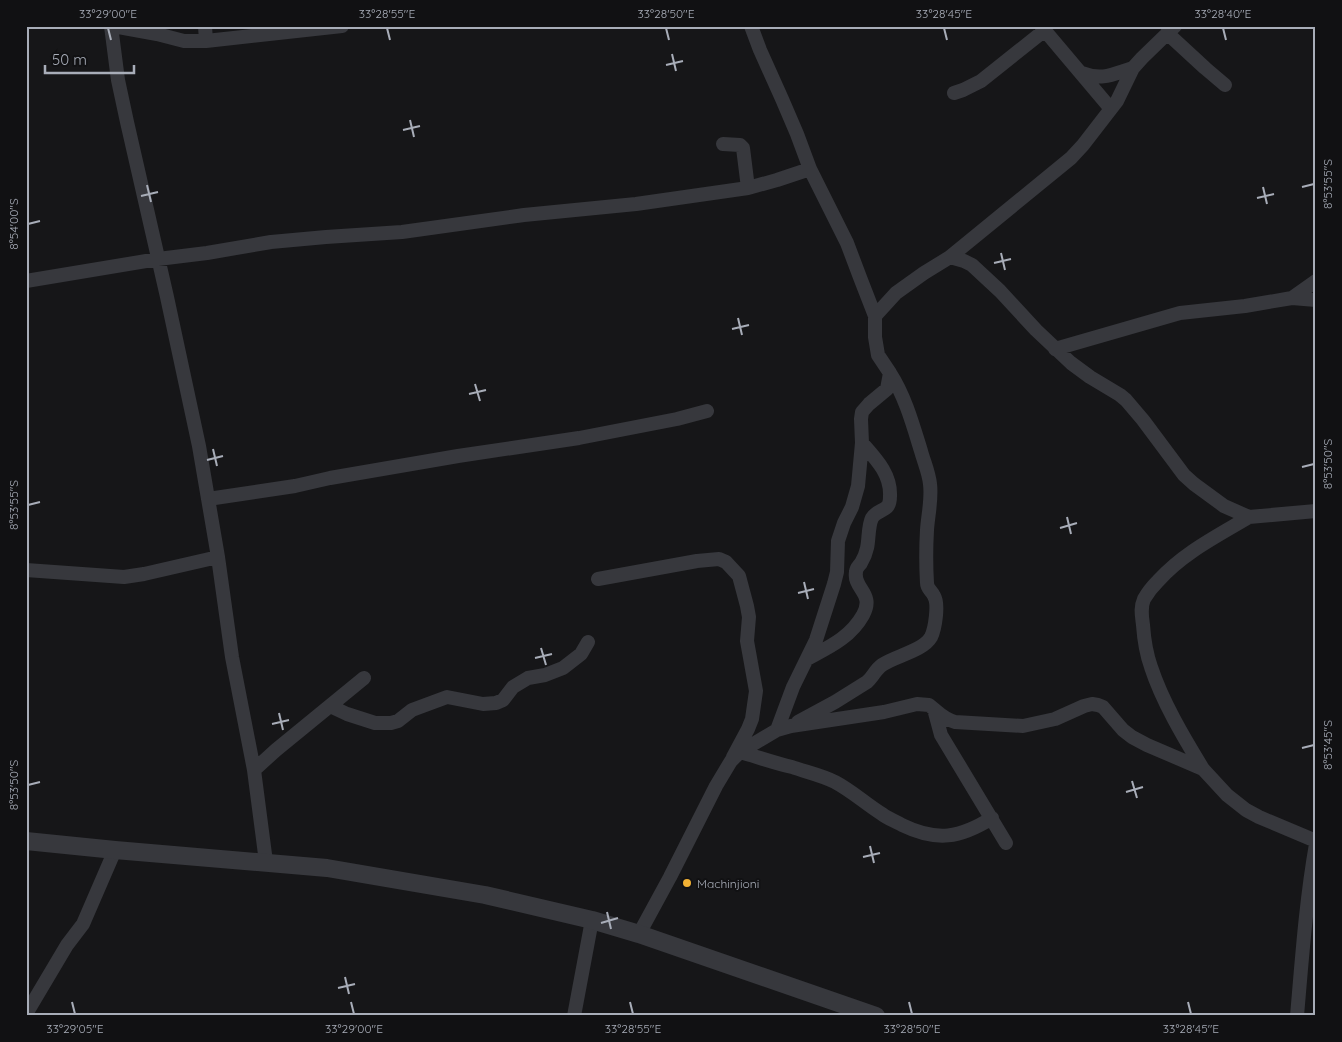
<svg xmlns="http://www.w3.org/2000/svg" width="1342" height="1042" viewBox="0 0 1342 1042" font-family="Quicksand,sans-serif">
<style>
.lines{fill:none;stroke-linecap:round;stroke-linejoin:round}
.minor{stroke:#37383d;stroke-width:14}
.tertiary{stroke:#37383d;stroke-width:18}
.ticks{fill:none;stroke:#a8adb8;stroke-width:2}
.poi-dot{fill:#f2b134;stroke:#111113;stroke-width:2}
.labels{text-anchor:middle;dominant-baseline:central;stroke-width:4;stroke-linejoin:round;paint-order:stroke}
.poi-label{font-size:12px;fill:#a8adb8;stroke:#111113;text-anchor:start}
.neatline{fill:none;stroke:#a8adb8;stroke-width:2}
.ticks-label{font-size:12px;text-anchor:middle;fill:#a8adb8}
</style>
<rect width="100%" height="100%" fill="#161618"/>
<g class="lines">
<path class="minor" d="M111 26 118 80 127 122 167 297 199 446 218 557 232 657 254 770 266 862
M113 26 157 34 184 41H206L342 26
M205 26 206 41
M751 26 760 50 782 99 797 134 810 169 847 243 861 280 875 316V337L878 355 890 373 887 389 869 404 862 412 861 419 862 443 858 486 852 507 844 523 838 541 837 572 834 584 816 640 793 687 777 730
M1041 26 1111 109
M1167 33 1205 68 1225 85
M1082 73C1103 81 1113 74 1133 68
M954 93 963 90 981 81 1045 30
M723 144 740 145 743 148 748 188
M950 257 964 261 972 265 1000 291 1036 330 1071 363 1090 377 1120 395 1126 400 1143 420 1184 475 1194 484 1224 506 1249 517 1316 511
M26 281 158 259 207 253 271 242 326 237 402 232 524 215 636 204 748 188 777 180 810 169
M1292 298 1316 281
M875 316 896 293 924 273 950 257 1071 158 1083 145 1117 101 1133 68 1142 58 1175 26
M1055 349 1180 313 1245 306 1292 298 1316 300
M208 499 295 486 330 478 458 456 579 438 677 419 707 411
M26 570 124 577 144 574 218 557
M598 579 697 561 719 559 726 562 739 576 747 606 749 617 747 641 756 691 752 719 748 729 733 757
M807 659C829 647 850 638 863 615 875 593 853 589 856 572 856 568 859 566 861 563 864 558 866 553 867 548 869 540 868 526 872 518 875 512 883 511 887 507 890 504 890 500 890 496 891 474 876 459 862 443
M330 706 347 714 375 723H391L398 721 412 710 447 697 483 704 496 703 503 700 513 687 528 678 545 675 563 668 581 654 588 642
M934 709 941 735 1006 843
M798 722 835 702 867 682C873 677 875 670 882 665 895 656 923 651 931 637 935 629 939 604 934 596 932 591 927 589 927 583 926 566 926 547 927 530 928 515 932 499 930 484 929 473 924 462 921 451 913 425 905 396 890 373
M740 752C758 757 774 763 792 767 806 772 821 775 835 782 852 791 866 804 882 814 888 819 896 821 902 825 937 842 960 838 992 818
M1203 769C1184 738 1162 701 1151 667 1146 653 1144 639 1143 625 1142 616 1140 608 1144 599 1148 592 1153 586 1158 581 1183 553 1217 536 1249 517
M254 770 276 750 364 678
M639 934 670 877 716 786 731 761 740 752 777 730 791 726 884 712 917 704 929 705C938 712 943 719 955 722L1023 726 1055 719 1084 706 1092 704 1098 705 1103 707 1123 730 1132 737 1147 745 1203 769 1227 795 1246 810 1259 817 1316 841
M26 1014 67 945 83 924 115 850
M574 1016 592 920
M1297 1016C1302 958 1306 901 1316 844"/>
<path class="tertiary" d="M26 841 115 850 327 868 485 895 592 920 639 934 876 1016"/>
</g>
<path class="ticks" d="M108 28 111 40M387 28 390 40M666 28 669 40M944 28 947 40M1223 28 1226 40M672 54 676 71M666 65 683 61M410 120 414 137M403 130 420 126M147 185 151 202M1263 187 1267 204M1302 187 1314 184M141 196 158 192M1257 198 1274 194M28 224 40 221M1001 253 1005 270M994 263 1011 259M738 318 742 335M732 329 749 325M475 384 480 401M469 394 486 390M213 449 217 466M207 460 223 456M1302 467 1314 464M28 505 40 502M1067 517 1071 534M1060 528 1077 523M804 582 808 599M798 593 814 589M541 648 546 665M535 658 552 654M279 713 283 730M272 724 289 720M1302 748 1314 745M1132 781 1137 798M28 785 40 782M1126 792 1143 787M870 846 874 863M863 857 880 853M607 912 611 929M601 923 618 918M345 977 349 994M338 988 355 984M72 1002 75 1014M351 1002 354 1014M630 1002 633 1014M909 1002 912 1014M1188 1002 1191 1014"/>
<circle class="poi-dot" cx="687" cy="883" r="5"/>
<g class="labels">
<g class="poi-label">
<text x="697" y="883">Machinjioni</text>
</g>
</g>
<rect width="1342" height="1042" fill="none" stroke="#111113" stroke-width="55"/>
<path d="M45 65v8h89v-8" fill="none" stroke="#a8adb8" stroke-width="2.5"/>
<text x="52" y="65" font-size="15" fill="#a8adb8" stroke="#111113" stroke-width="4" paint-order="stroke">50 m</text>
<rect x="28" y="28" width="1286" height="986" class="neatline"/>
<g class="ticks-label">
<text x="108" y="18">33°29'00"E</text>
<text x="387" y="18">33°28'55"E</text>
<text x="666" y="18">33°28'50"E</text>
<text x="944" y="18">33°28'45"E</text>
<text x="1223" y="18">33°28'40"E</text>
<text transform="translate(1328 184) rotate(-90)" y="4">8°53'55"S</text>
<text transform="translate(14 224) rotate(-90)" y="4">8°54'00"S</text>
<text transform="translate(1328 464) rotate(-90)" y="4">8°53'50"S</text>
<text transform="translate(14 505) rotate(-90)" y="4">8°53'55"S</text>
<text transform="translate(1328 745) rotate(-90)" y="4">8°53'45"S</text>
<text transform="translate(14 785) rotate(-90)" y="4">8°53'50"S</text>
<text x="75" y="1033">33°29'05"E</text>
<text x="354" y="1033">33°29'00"E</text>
<text x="633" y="1033">33°28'55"E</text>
<text x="912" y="1033">33°28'50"E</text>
<text x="1191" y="1033">33°28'45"E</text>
</g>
</svg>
